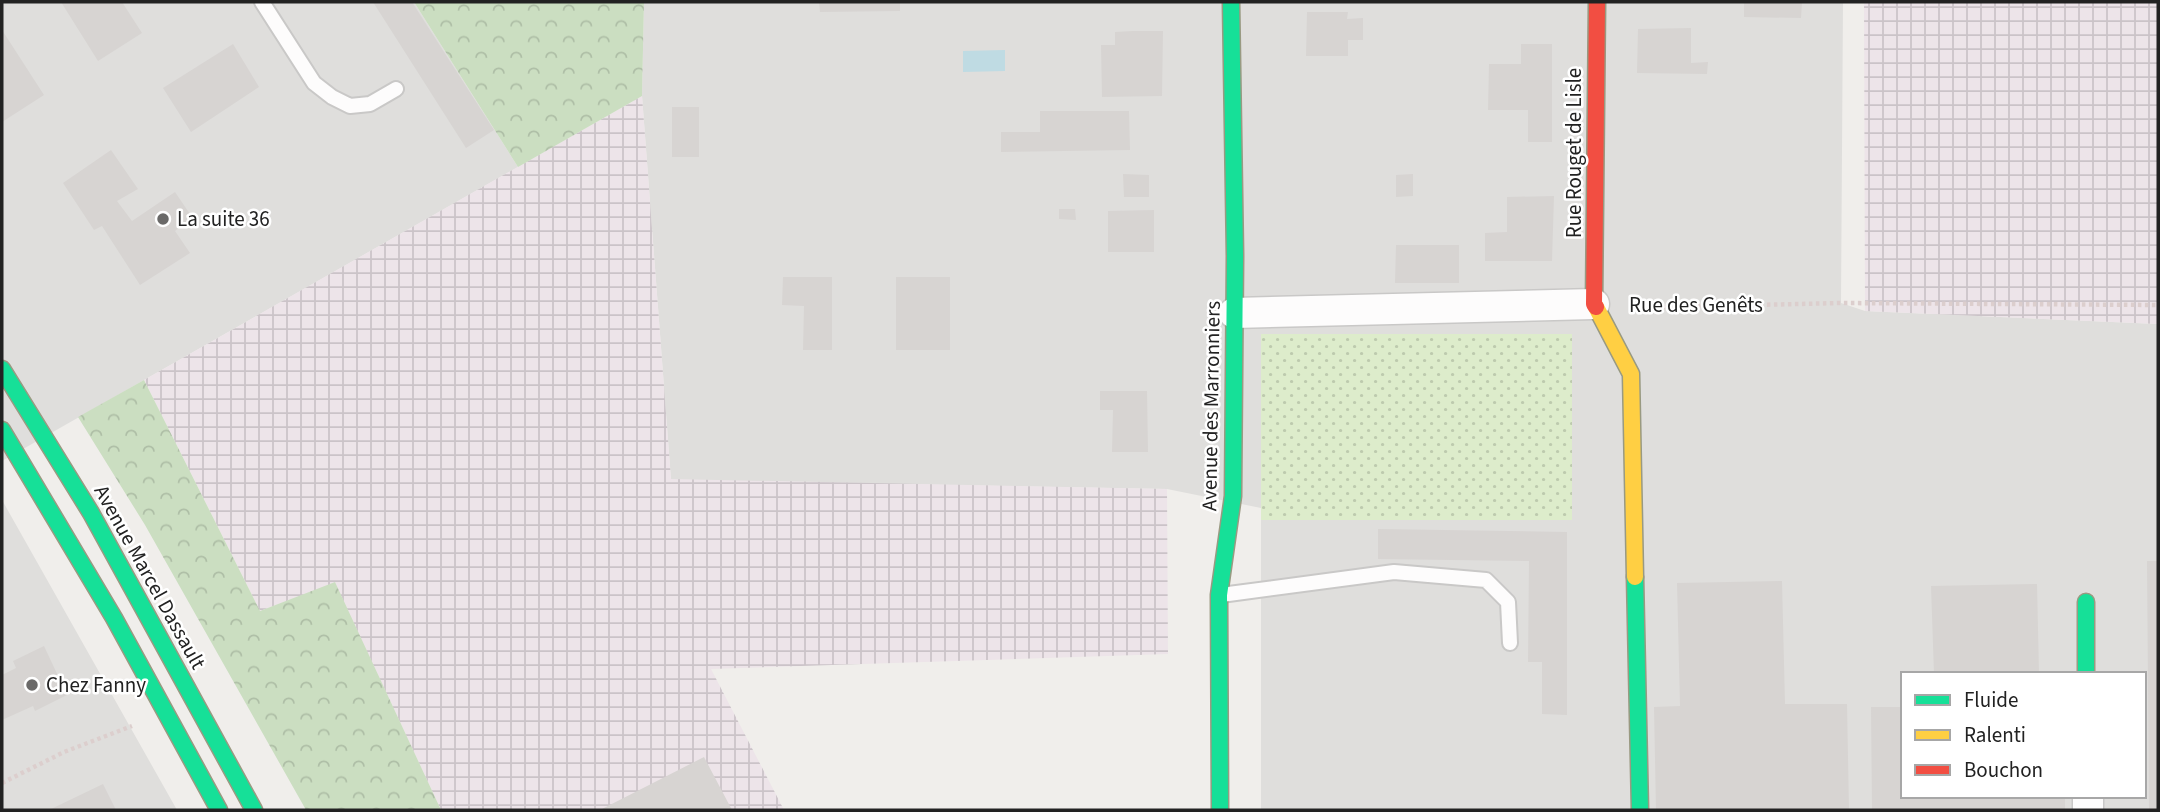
<svg xmlns="http://www.w3.org/2000/svg" width="2160" height="812" viewBox="0 0 2160 812" font-family="'Source Sans 3',sans-serif">
<style>
.residential{fill:#dfdedc;fill-rule:evenodd}
.industrial{fill:url(#industrial-grid)}
.grass{fill:url(#grass-dots)}
.forest{fill:url(#forest-crowns)}
.water{fill:#bfdbe3}
.building{fill:#d7d4d2}
.lines{fill:none;stroke-linecap:round;stroke-linejoin:round}
.lane-casing{stroke:#c9c8c7;stroke-width:18}
.street-casing{stroke:#c9c8c7;stroke-width:33}
.fast-casing{stroke:#999a82;stroke-width:19}
.slow-casing{stroke:#999a82;stroke-width:19}
.jam-casing{stroke:#999a82;stroke-width:19}
.path{stroke:#dccecd;stroke-width:4.5;stroke-dasharray:3.5 3.5;stroke-linecap:butt}
.lane{stroke:#fdfcfc;stroke-width:14}
.street{stroke:#fdfcfc;stroke-width:30}
.fast{stroke:#16e098;stroke-width:16}
.slow{stroke:#ffcf43;stroke-width:16}
.jam{stroke:#f24e42;stroke-width:16}
.poi-dot{fill:#6a6968;stroke:#fff;stroke-width:2.5}
.labels{text-anchor:middle;dominant-baseline:central;stroke-width:5;stroke-linejoin:round;paint-order:stroke}
.street-label{font-size:21px;fill:#222;stroke:#fff}
.poi-label{font-size:21px;fill:#222;stroke:#fff;text-anchor:start}
</style>
<defs>
<pattern id="industrial-grid" width="8" height="8" patternUnits="userSpaceOnUse" patternTransform="scale(1.75)"><rect width="8" height="8" fill="#ede4e9"/><path d="M0 4h8M4 0v8" fill="none" stroke="#cbc3c8"/></pattern>
<pattern id="grass-dots" width="8" height="8" patternUnits="userSpaceOnUse" patternTransform="scale(1.75)"><rect width="8" height="8" fill="#ddeccb"/><path d="M2 2h.1M6 6h.1" fill="none" stroke="#bdcaae" stroke-width="1.8" stroke-linecap="round"/></pattern>
<pattern id="forest-crowns" width="20" height="18" patternUnits="userSpaceOnUse" patternTransform="scale(1.75)"><rect width="20" height="18" fill="#cbdec1"/><path d="M2 6a3 3 0 1 1 6 0M12 15a3 3 0 1 1 6 0" fill="none" stroke="#aebea6"/></pattern>
</defs>
<rect width="100%" height="100%" fill="#f0eeeb"/>
<path class="residential" d="M2 2H414L518 167 2 461Z
M644 2H1843L1841 303 1865 311 2158 324V810H1261V508L1167 489 671 480 642 96ZM1903 674H2144V796H1903Z
M2 500 177 810H2Z"/>
<path class="industrial" d="M1864 2H2158V324L1865 311Z
M642 96 671 479 1167 489 1168 654 711 669 784 810H441L335 583 260 611 144 380Z"/>
<path class="grass" d="M1261 334H1572V520H1261Z"/>
<path class="forest" d="M414 2H644L642 96 518 167Z
M144 380 260 611 335 582 441 810H306L145 525 78 417Z"/>
<path class="water" d="M1005 50V71L963 72V51Z"/>
<path class="building" d="M61 2H122L142 33 98 61Z
M373 2H412L494 130 466 148Z
M819 2H900V11L820 12Z
M1744 2H1802L1801 18 1744 17Z
M1307 12H1348L1347 19 1363 18V40H1348V56H1306Z
M1691 28V63L1708 62 1707 74 1637 73 1638 29Z
M2 30 44 95 2 122Z
M1133 31H1163L1162 96 1102 97 1101 45H1115V32Z
M233 44 259 87 191 132 163 88Z
M1521 44H1552V142H1528V110H1488L1489 64H1521Z
M672 107H699V157H672Z
M1040 111H1129L1130 150 1001 152V132H1040Z
M111 150 138 189 117 201 132 221 175 192 192 217 175 231 190 253 140 285 102 226 94 230 63 183Z
M1123 174 1149 175V197H1124Z
M1413 174V196L1396 197V175Z
M1554 196 1552 261H1485V233L1507 232V197Z
M1059 209H1075L1076 220 1059 219Z
M1154 210V252H1108V211Z
M1396 245H1459V283H1395Z
M783 277H832V350H803L804 306 782 305Z
M896 277H950V350H896Z
M1100 391H1147L1148 452H1112L1113 410H1100Z
M1378 529 1567 532V715L1542 714V662H1528L1529 561 1378 559Z
M2147 561H2158V810H2149Z
M1782 581 1785 704H1847L1849 810H1656L1654 707 1680 706 1677 583Z
M2037 584 2039 674H1934L1931 586Z
M44 646 67 695 35 711 33 706 2 720V675L16 668 13 661Z
M1871 707H1903V796H2065V810H1872Z
M704 757 732 810H600Z
M103 784 116 810H49Z"/>
<g class="lines">
<g class="lane-casing">
<path id="lane" d="M262 2 314 83 332 97 350 106 370 104 396 89
M1221 595 1394 572 1486 580 1508 602 1510 643"/>
</g>
<g class="street-casing">
<path id="street" d="M1234 313 1594 304
M2088 796V810"/>
</g>
<g class="fast-casing">
<path id="fast" d="M2 369 91 513 254 810
M2 430 114 618 219 810
M1635 577 1640 810
M2086 602V674
M1220 810 1219 595 1233 496 1235 256 1231 2"/>
</g>
<g class="slow-casing">
<path id="slow" d="M1596 307 1631 374 1635 577"/>
</g>
<g class="jam-casing">
<path id="jam" d="M1596 307 1594 304 1597 2"/>
</g>
<path class="path" d="M1634 305 1667 307 1841 303 2158 305
M2 783 64 752 132 726"/>
<use href="#lane" class="lane"/>
<use href="#street" class="street"/>
<use href="#fast" class="fast"/>
<use href="#slow" class="slow"/>
<use href="#jam" class="jam"/>
</g>
<g class="poi-dot">
<circle cx="163" cy="219" r="7"/>
<circle cx="32" cy="685" r="7"/>
</g>
<g class="labels">
<g class="street-label">
<text transform="translate(1574 153) rotate(-90)">Rue Rouget de Lisle</text>
<text x="1696" y="305">Rue des Genêts</text>
<text transform="translate(1211 406) rotate(-89)">Avenue des Marronniers</text>
<text transform="translate(150 577) rotate(61)">Avenue Marcel Dassault</text>
</g>
<g class="poi-label">
<text x="177" y="219">La suite 36</text>
<text x="46" y="685">Chez Fanny</text>
</g>
</g>
<rect width="2160" height="812" fill="none" stroke="#222222" stroke-width="7"/>
<rect x="1901" y="672" width="245" height="126" fill="#ffffff" stroke="#a7a7a7" stroke-width="2"/>
<rect x="1915" y="695" width="35" height="10" fill="#16e098" stroke="#a7a7a7" stroke-width="2"/>
<text x="1964" y="707" font-size="21" fill="#222222">Fluide</text>
<rect x="1915" y="730" width="35" height="10" fill="#ffcf43" stroke="#a7a7a7" stroke-width="2"/>
<text x="1964" y="742" font-size="21" fill="#222222">Ralenti</text>
<rect x="1915" y="765" width="35" height="10" fill="#f24e42" stroke="#a7a7a7" stroke-width="2"/>
<text x="1964" y="777" font-size="21" fill="#222222">Bouchon</text>
</svg>
